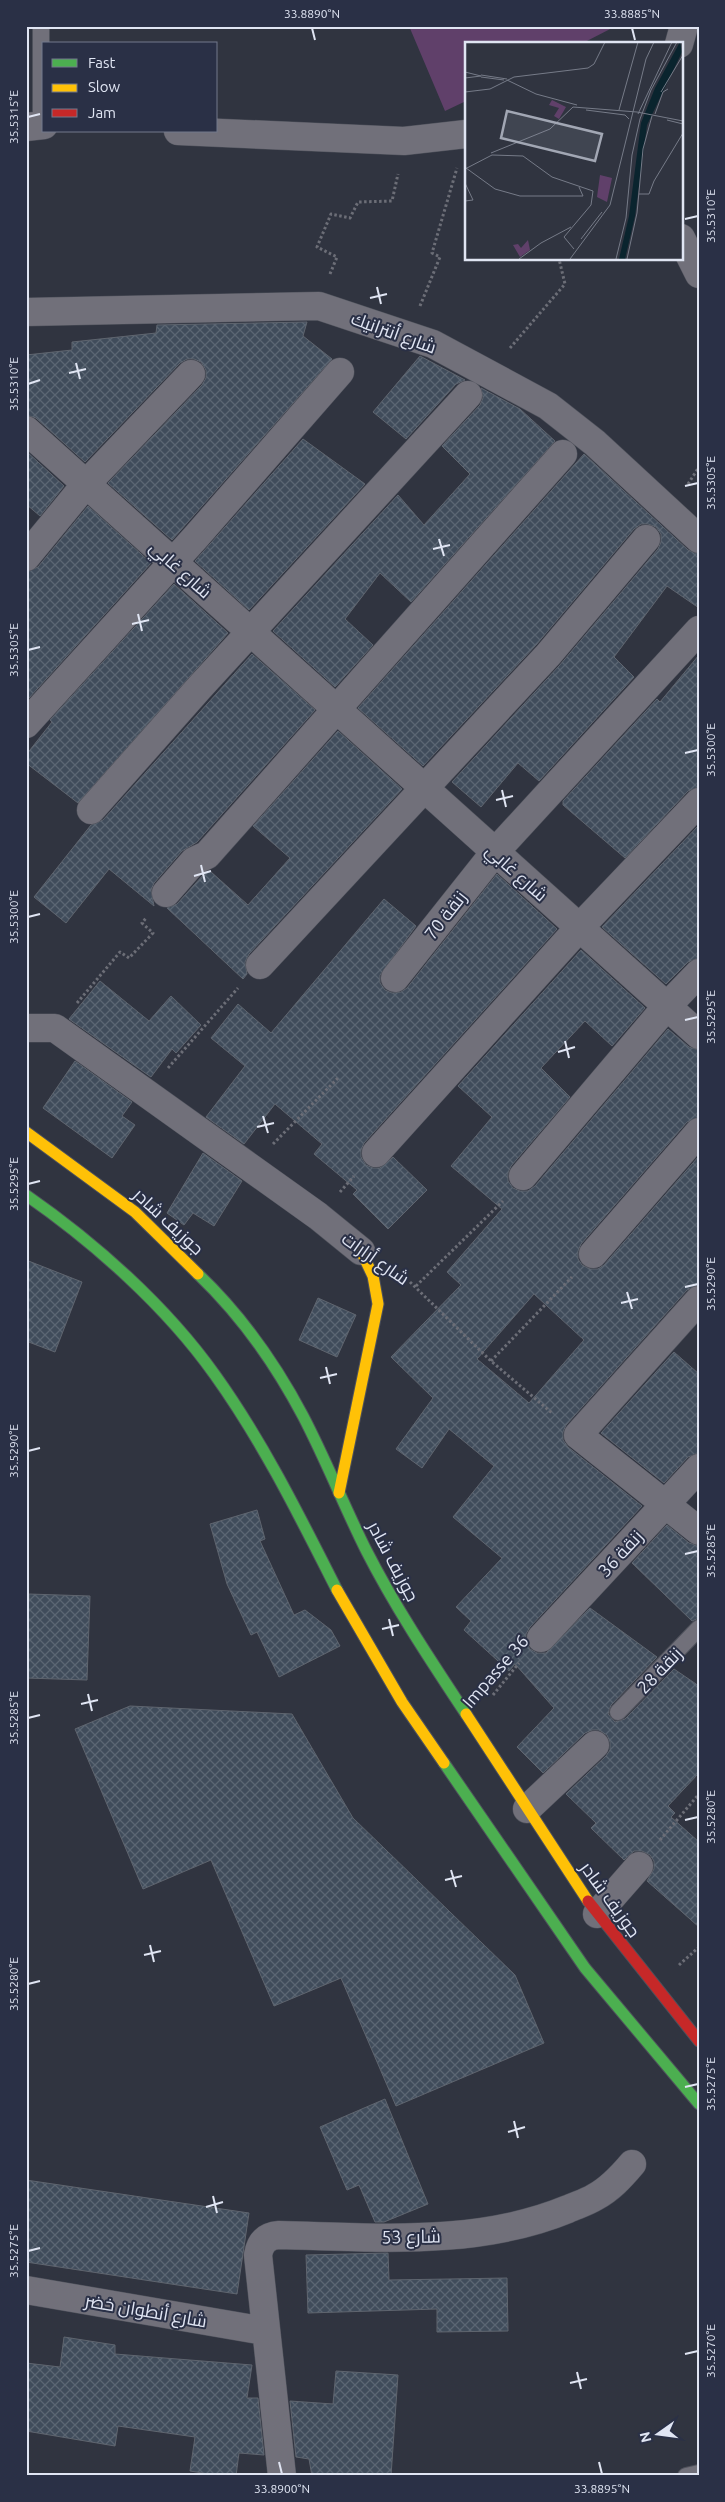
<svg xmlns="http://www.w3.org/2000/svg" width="725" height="2502" viewBox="0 0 725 2502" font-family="Ubuntu,Cairo,sans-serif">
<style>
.pitch{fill:#60406a}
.building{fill:url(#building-cross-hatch);stroke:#5f656f;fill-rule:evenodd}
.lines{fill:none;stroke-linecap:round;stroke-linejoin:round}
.lane-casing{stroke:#4e515b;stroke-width:18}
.street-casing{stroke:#4e515b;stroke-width:29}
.fast-casing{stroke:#4e515b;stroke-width:13}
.slow-casing{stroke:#4e515b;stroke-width:13}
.jam-casing{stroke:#4e515b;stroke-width:13}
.path{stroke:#6c6e77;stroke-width:3;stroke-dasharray:2.5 2.5;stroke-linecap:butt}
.lane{stroke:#71707a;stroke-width:16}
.street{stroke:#71707a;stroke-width:28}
.fast{stroke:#4caf50;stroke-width:11}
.slow{stroke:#ffc107;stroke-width:11}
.jam{stroke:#c62828;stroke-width:11}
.ticks{fill:none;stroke:#e0e5f3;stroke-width:2}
.labels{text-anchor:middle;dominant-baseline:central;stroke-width:4;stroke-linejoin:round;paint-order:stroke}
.street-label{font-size:18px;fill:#e0e5f3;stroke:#2a3046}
.inset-road{fill:none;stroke:#767b88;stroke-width:1}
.view{fill:#a2a7b4;fill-opacity:0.15;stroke:#a2a7b4;stroke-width:2.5}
.inset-edge{fill:none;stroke:#e0e5f3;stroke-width:2.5}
.neatline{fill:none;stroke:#e0e5f3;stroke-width:2}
.ticks-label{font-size:12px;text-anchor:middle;fill:#e0e5f3}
</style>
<defs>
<pattern id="building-cross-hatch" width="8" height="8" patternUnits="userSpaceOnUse" patternTransform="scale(1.25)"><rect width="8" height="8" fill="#404c5b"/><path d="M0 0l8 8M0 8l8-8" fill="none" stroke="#5b6673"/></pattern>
</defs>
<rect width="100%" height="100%" fill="#303440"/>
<path class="pitch" d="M409 26H616L581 44H466V101L445 111Z"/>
<path class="building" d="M307 322 303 336 332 359 172 540 108 483 202 385 206 378V370L201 362 194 359H187L180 363 85 462 36 418 26 415V355L72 350V342L156 333 157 325Z
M420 356 465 380 456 384 406 439 373 412Z
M481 388 520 409 555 441 411 602 380 573 345 619 373 645 335 687 273 631 398 495 424 525 470 474 442 446 480 405 483 398Z
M303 439 365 484 249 610 195 561Z
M26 451 64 486 40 516 26 504Z
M584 454 688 550 699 554V608L667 586 614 657 634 677 539 781 518 763 481 807 452 782 559 666 658 549 661 542V534L656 527 648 524H641L634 529 536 645 423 766 358 708Z
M88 506 151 563 28 699 26 572 38 567Z
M174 584 228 633 78 803 26 763V755L52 722 50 720Z
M252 654 315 710 197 842 182 851 154 883 151 890 154 906 109 869 66 923 34 897 91 825 103 820Z
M699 655V787L688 791 625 858 563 805V801L657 699 660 702Z
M338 731 402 789 249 954 245 962 247 974 243 979 167 908 177 904 204 874 210 871 248 905 290 858 253 826Z
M699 825V958L688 962 666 984 602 927Z
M497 874 557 929 364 1143 361 1150V1157L366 1165 373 1168H380L393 1157 427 1190 388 1229 353 1194 357 1190 314 1154 322 1144 275 1104 244 1144 206 1117 245 1066 211 1038 238 1004 271 1033 384 899 416 926 380 975V983L385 990 392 993 401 992 407 988Z
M581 950 645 1008 612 1046 585 1021 541 1068 570 1097 511 1166 508 1173V1181L513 1188 520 1191H528L535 1186 668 1029 689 1047 699 1050V1117L687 1122 581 1244 578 1251V1259L582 1265 590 1269H598L604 1265 699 1156V1285L687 1290 566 1425 563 1432V1440L568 1447 642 1506 530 1627 526 1634V1642L530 1649 537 1653H546L590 1608 657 1657 611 1705 608 1714 615 1722 625 1719 674 1669 699 1686V1773L668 1806 675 1813 671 1817 699 1842V1927L647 1881 654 1869V1861L650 1855 642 1851H634L624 1860 591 1828 596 1823 566 1794 606 1756 610 1750V1742L607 1735 599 1730H592L585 1733 543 1773 517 1747 554 1708 515 1664 509 1671 464 1630 471 1621 456 1607 502 1558 453 1517 494 1466 449 1429 422 1468 396 1449 433 1398 391 1357 461 1285 447 1272 502 1209 451 1166 492 1117 458 1086ZM534 1294 584 1340 529 1403 477 1359Z
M100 981 149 1021 171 996 201 1025 176 1053 172 1049 151 1077 69 1019Z
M75 1061 132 1102 122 1116 135 1125 112 1158 43 1108Z
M203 1153 242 1181 214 1226 193 1213 184 1225 167 1213Z
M26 1260 82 1282 55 1352 26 1341Z
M318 1298 356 1315 337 1357 299 1340Z
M674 1352 699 1374V1453L688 1457 664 1483 601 1433Z
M257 1510 265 1539 260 1541 294 1615 305 1610 331 1630 340 1646 279 1677 257 1632 251 1635 227 1584 210 1524Z
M667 1525 689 1543 699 1546V1618L692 1621 632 1563Z
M29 1594 90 1596 87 1680 26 1678Z
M130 1706 292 1714 353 1818 515 1975 544 2043 396 2106 341 1978 274 2006 211 1860 143 1889 75 1729Z
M385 2099 428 2204 384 2222H375L359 2185 347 2190 320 2127Z
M26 2180 249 2213 237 2294 26 2262Z
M388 2253 389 2280 507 2278 508 2331 437 2332V2309L308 2313 306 2255Z
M64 2337 115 2345V2354L252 2365 247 2398H258L264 2455 239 2453 236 2476H221L190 2471 195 2437 118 2426 115 2446 26 2431V2363L60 2367Z
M336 2371 398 2375 391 2476H312L309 2459 296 2457 290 2401 333 2404Z"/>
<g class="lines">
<g class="lane-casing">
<path id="lane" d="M41 125V26
M618 1712 699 1628
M686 2476 699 2473"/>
</g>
<g class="street-casing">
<path id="street" d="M679 44 684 26
M26 127 44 125
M178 131 404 141 466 134
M681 238 699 274
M26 312 319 306 433 344 548 406 595 443 699 539
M26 430 699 1035
M26 557 86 484 191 374
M26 724 195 538 340 372
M91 810 199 688 468 395
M166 893 194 861 207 855 563 454
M260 965 548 655 646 539
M395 978 495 852 699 630
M26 1028H55L318 1216 361 1251
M376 1153 579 928 699 802
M523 1176 667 1006 699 973
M593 1254 699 1132
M699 1300 578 1435 699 1531
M541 1638 699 1468
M527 1809 595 1745
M597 1914 639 1866
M26 2290 265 2331
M282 2476 258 2255C260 2243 266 2236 279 2235 375 2237 476 2247 568 2209 577 2205 587 2202 595 2197 610 2189 621 2177 632 2164"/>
</g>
<g class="fast-casing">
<path id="fast" d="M26 1195C95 1243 166 1306 215 1375 263 1442 300 1517 337 1590
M198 1274C240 1314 276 1365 303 1416 326 1460 344 1506 366 1550 395 1607 431 1661 466 1714
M444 1763 585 1968 699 2104"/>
</g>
<g class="slow-casing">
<path id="slow" d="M26 1132 135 1212 198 1274
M339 1493 378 1304 373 1276 361 1251
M337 1590 402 1702 444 1763
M466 1714 588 1901"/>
</g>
<g class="jam-casing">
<path id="jam" d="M588 1901 699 2041"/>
</g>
<path class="path" d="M330 274 337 257 317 247 331 214 350 218 358 202 392 201 398 174
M420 306 440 257 432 253 457 168
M510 348 565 284 559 259
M688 484 699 467
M77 1003 120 952 129 958 153 933 142 923 146 918
M168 1068 238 988
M273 1144 338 1078
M340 1192 354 1176
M410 1282 491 1361 552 1413
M416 1286 503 1201
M491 1361 572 1277
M493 1695 519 1663
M660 1840 699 1794
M679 1965 699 1947"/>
<use href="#lane" class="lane"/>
<use href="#street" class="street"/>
<use href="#fast" class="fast"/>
<use href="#slow" class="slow"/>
<use href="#jam" class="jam"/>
</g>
<path class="ticks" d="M312 28 315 40M632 28 635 40M28 117 40 114M685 219 698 216M377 287 381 304M370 298 387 294M76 363 80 379M69 373 86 369M28 384 40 380M685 486 698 483M439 539 444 556M433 549 450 545M138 614 142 631M132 624 149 620M28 650 40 647M685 753 698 750M502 790 506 807M496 800 513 796M201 865 205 882M194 876 211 871M28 917 40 914M685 1020 698 1017M565 1041 569 1058M558 1052 575 1047M263 1116 268 1133M257 1127 274 1123M28 1184 40 1181M685 1287 698 1284M627 1292 632 1309M621 1303 638 1299M326 1367 330 1384M320 1378 337 1374M28 1451 40 1448M685 1554 698 1551M389 1619 393 1636M382 1629 399 1625M88 1694 92 1711M81 1704 98 1700M28 1718 40 1715M685 1820 698 1817M451 1870 456 1887M445 1880 462 1876M150 1945 154 1962M144 1955 161 1951M28 1984 40 1981M685 2087 698 2084M514 2121 518 2138M508 2132 525 2127M213 2196 217 2213M206 2207 223 2202M28 2251 40 2248M685 2354 698 2351M577 2372 581 2389M570 2383 587 2379M279 2462 282 2474M599 2462 602 2474"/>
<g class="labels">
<g class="street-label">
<text transform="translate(394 332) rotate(20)">شارع أنترانيك</text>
<text transform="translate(181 569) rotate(42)">شارع غابي</text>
<text transform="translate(517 872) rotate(42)">شارع غابي</text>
<text transform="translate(445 915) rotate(-52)">زنقة 70</text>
<text transform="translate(169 1221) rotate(43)">جوزيف شادر</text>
<text transform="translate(376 1258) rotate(35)">شارع أرارات</text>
<text transform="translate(620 1553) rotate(-47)">زنقة 36</text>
<text transform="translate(394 1561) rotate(62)">جوزيف شادر</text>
<text transform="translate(659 1670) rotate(-46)">زنقة 28</text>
<text transform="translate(495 1671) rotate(-49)">Impasse 36</text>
<text transform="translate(611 1899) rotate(54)">جوزيف شادر</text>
<text transform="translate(411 2236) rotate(-1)">شارع 53</text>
<text transform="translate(146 2310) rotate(10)">شارع أنطوان خضر</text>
</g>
</g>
<g transform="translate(465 42)">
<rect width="218" height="218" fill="#303440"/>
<path d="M87 58 101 65 94 77 89 74 94 66 84 63ZM135 133 147 136 142 160 132 155ZM63 198 65 208 55 215 48 203 53 202 56 206Z" fill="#60406a"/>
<path d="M215 0 217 10 182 83 170 174 160 217H154L164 174 176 81 190 46Z" fill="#0a242e"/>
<path class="inset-road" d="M0 30 16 34 0 36M16 33 42 37M16 35 39 38M42 38 71 52 112 63M0 50 25 47 49 35 123 26 129 22 140 0M196 50 218 13M121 68 160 73 164 77M154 68 173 0M173 72 207 0M190 72 198 50 203 47M202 78 218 82M26 111 85 87 108 65 172 70 218 79M27 113 58 114 87 135 128 149 126 163 99 195 109 207M1 126 30 147 55 154H118L114 145M0 127 27 113M0 141 8 158 0 159M174 152H184L189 139 218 91M116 197 137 170M54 217 76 201 106 185M105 217 145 163 181 17 189 0M151 217 161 176 167 113 175 77 186 48 212 0M162 217 172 171 178 107 187 74"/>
<path class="view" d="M42 69 137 92 130 119 36 96Z"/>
<rect width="218" height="218" class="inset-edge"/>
</g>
<rect width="725" height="2502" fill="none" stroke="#2a3046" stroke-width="55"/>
<rect x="42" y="42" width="175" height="90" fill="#2a3046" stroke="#73788b"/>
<rect x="52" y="59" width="25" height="8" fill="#4caf50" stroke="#73788b"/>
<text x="88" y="68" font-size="15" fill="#e0e5f3">Fast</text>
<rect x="52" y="84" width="25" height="8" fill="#ffc107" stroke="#73788b"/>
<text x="88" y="92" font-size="15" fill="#e0e5f3">Slow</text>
<rect x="52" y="109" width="25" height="8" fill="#c62828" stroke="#73788b"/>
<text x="88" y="118" font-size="15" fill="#e0e5f3">Jam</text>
<g transform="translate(658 2434) rotate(256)" stroke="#2a3046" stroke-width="4" paint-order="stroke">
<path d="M0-4L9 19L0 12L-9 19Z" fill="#e0e5f3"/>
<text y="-8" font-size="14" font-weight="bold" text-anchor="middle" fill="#e0e5f3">N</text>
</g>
<rect x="28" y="28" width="670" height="2446" class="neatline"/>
<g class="ticks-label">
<text x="312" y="18">33.8890°N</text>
<text x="632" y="18">33.8885°N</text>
<text transform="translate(14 117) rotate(-90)" y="4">35.5315°E</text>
<text transform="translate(711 216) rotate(-90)" y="4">35.5310°E</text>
<text transform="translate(14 384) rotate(-90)" y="4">35.5310°E</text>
<text transform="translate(711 483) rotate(-90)" y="4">35.5305°E</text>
<text transform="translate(14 650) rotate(-90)" y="4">35.5305°E</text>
<text transform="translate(711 750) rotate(-90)" y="4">35.5300°E</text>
<text transform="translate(14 917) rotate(-90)" y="4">35.5300°E</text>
<text transform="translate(711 1017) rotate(-90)" y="4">35.5295°E</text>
<text transform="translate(14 1184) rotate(-90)" y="4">35.5295°E</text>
<text transform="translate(711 1284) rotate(-90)" y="4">35.5290°E</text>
<text transform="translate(14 1451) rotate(-90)" y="4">35.5290°E</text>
<text transform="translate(711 1551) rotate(-90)" y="4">35.5285°E</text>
<text transform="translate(14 1718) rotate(-90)" y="4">35.5285°E</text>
<text transform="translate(711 1817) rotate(-90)" y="4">35.5280°E</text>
<text transform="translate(14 1984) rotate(-90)" y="4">35.5280°E</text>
<text transform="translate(711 2084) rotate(-90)" y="4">35.5275°E</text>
<text transform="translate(14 2251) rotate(-90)" y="4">35.5275°E</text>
<text transform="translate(711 2351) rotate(-90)" y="4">35.5270°E</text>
<text x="282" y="2493">33.8900°N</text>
<text x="602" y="2493">33.8895°N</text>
</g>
</svg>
